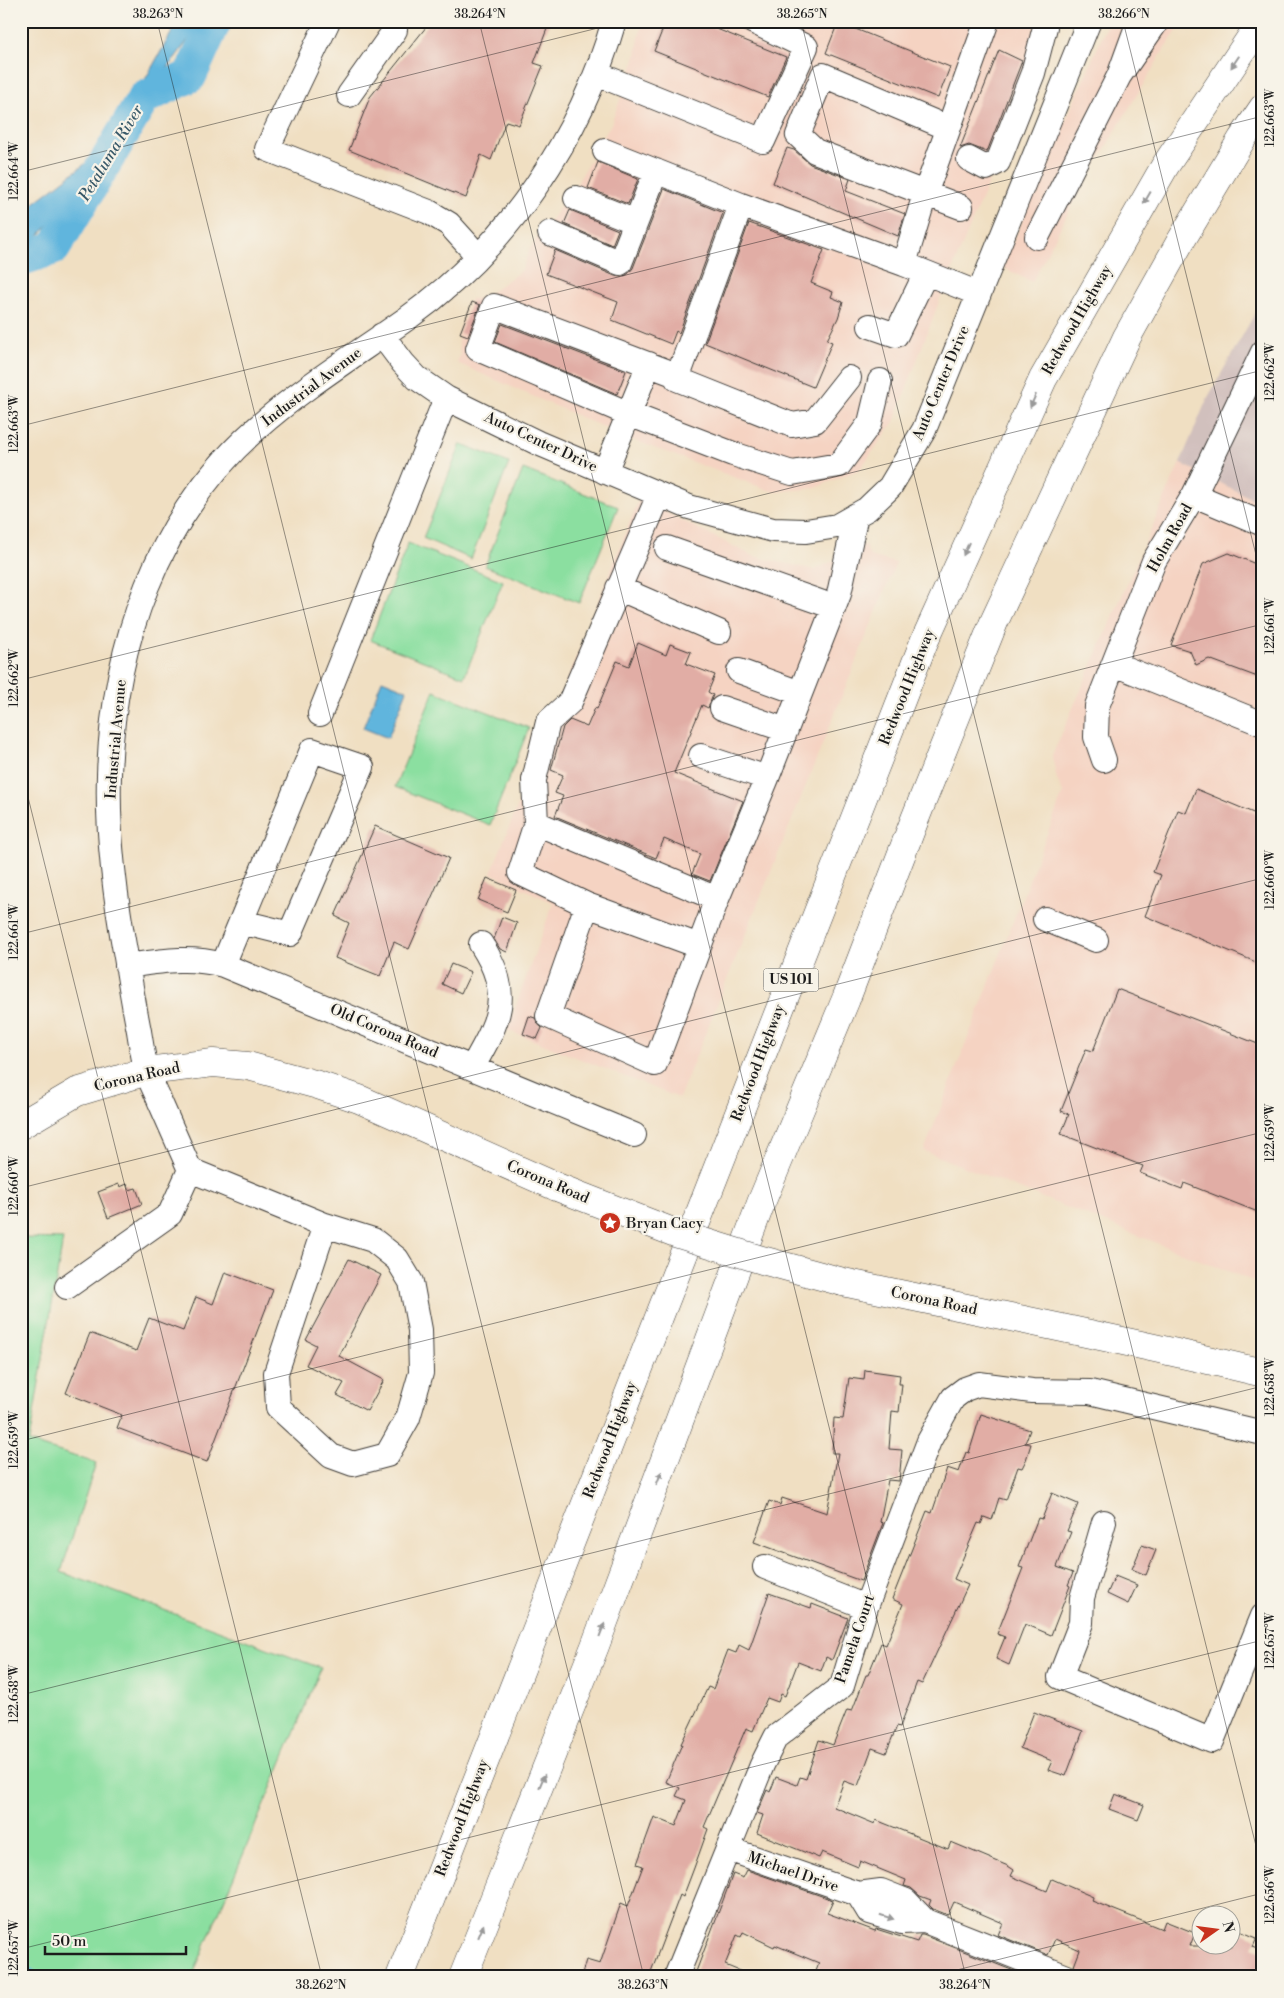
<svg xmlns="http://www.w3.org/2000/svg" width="1284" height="1998" viewBox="0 0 1284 1998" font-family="'Libre Bodoni',serif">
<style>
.built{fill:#f5d3c2}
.industrial{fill:#d1c0bd}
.green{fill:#8bdfa0;stroke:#547e5e}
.water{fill:#61b5dd;stroke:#3e687c}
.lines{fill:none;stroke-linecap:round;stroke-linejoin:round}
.stream{stroke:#61b5dd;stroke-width:5.5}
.river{stroke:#61b5dd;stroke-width:34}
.building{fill:#e1ada5}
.minor-casing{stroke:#3c3935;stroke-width:26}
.major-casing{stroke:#3c3935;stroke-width:29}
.highway-casing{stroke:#3c3935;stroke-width:29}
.minor{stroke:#fff;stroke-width:24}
.major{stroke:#fff;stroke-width:28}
.highway{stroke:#fff;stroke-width:28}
.major-bridge-casing{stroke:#3c3935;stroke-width:29;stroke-linecap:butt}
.major-bridge{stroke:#fff;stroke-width:28}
.oneway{fill:#999}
.ticks{fill:none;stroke:#1c1c1c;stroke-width:1;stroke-opacity:0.45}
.labels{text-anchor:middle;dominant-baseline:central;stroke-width:4.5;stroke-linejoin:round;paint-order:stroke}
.shield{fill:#f7f3e8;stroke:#5e5c59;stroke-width:1}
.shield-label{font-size:14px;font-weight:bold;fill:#1c1c1c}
.street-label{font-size:15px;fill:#1c1c1c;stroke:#f7f3e8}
.poi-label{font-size:15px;fill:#1c1c1c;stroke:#f7f3e8;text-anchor:start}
.water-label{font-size:16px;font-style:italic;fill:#385969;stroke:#f7f3e8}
.neatline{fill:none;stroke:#1c1c1c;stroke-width:2}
.ticks-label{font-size:12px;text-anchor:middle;fill:#1c1c1c}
</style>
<rect width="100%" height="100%" fill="#f7f3e8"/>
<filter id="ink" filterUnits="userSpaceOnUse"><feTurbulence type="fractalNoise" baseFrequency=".02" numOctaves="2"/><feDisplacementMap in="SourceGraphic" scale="10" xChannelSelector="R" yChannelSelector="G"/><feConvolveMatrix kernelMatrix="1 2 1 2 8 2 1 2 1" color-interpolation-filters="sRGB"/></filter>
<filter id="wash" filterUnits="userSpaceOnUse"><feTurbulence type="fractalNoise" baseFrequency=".0096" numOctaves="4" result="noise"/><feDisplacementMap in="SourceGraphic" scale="20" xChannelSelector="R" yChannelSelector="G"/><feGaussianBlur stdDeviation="1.12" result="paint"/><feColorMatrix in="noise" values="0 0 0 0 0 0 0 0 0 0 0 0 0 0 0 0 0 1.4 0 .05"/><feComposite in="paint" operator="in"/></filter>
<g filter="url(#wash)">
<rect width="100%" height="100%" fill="#f0dfc2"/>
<path class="built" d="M642 21H1055L940 299 894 422 860 469 815 488 774 492 633 440 457 363 460 355 458 335 471 299 483 298 522 270 530 248 575 187 611 124 635 60Z
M1109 21H1184L1165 48 1079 192 1032 282 1002 267Z
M1180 463 1263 504V1285L924 1151 1063 793 1057 779 1052 756Z
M639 499 753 556 815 570 865 545 870 556 896 563 679 1098 507 1030 553 903 491 873Z"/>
<path class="industrial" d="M1263 299V504L1180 463 1207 399Z"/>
<path class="green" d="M461 444 509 463 471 559 423 538Z
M523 469 618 507 579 603 485 566Z
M408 543 503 581 464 677 370 640Z
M434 691 529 728 490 825 395 787Z
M21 1238 63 1239 29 1442 96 1463 61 1572 321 1668 192 1977H21Z"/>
<path class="water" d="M180 21H202L164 73 133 140 21 253V213L107 147 173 30Z
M382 680 407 690 388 738 363 728Z"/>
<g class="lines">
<path class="stream" d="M21 1965 40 1977"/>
<path class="river" d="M21 259 54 248 144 98 190 76 215 21"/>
</g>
<g id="blocks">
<path class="building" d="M431 21H550L534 63 543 66 519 125 506 121 491 160 481 155 466 198 349 150 370 97Z
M666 21H697L786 57 768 97 654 51Z
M838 22 950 67 938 98 826 53Z
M999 50 1022 61 987 152 969 145 960 148Z
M787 148 794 150 810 164 850 179 846 191 905 214 898 236 773 183Z
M598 162 638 179 628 204 588 188Z
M664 189 723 213 679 333 676 331 671 344 612 320 618 302 546 274 555 250 615 276 621 277 628 274 633 268Z
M570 210 618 230 612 245 564 224Z
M749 223 824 250 811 283 833 292 831 297 843 302 838 318 827 340 832 342 813 387 705 343Z
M472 302 480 305 468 336 460 333Z
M502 324 626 371 617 394 495 342Z
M1229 553 1263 567V679L1209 659 1196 665 1190 651 1171 645 1203 564Z
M638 643 666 655 670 644 691 652 686 664 715 675 708 692 713 695 708 708 702 705 674 773 743 801 710 881 692 874 700 854 664 839 656 858 555 816 563 796 555 793 563 775 551 770 563 727 570 720 587 727 595 708 597 709 617 661 629 666Z
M1196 789 1263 817V965L1145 916 1161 875 1153 872 1178 810 1186 813Z
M375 826 449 858 409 949 394 942 380 976 335 958 349 923 335 916Z
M487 878 516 890 507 912 478 900Z
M502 917 517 923 507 952 500 949 494 939Z
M451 964 471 972 461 993 442 984Z
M1117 989 1263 1046V1214L1184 1183 1182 1189 1140 1173 1143 1166 1061 1134 1069 1114 1061 1111 1086 1049 1093 1051Z
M529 1016 535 1018 542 1028 537 1039 523 1034Z
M119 1184 120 1187 127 1184 129 1190 136 1188 142 1204 108 1218 98 1192Z
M349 1259 381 1275 339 1356 384 1380 367 1411 337 1395 344 1383 306 1365 316 1345 306 1340Z
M225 1272 273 1290 207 1462 117 1428 122 1415 66 1393 90 1333 136 1351 149 1318 183 1331 196 1297 213 1304Z
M865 1370 900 1375 899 1384H902L899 1412 892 1411 889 1449 902 1450 899 1481 888 1480 880 1522 883 1523 861 1581 754 1542 769 1501 780 1505 782 1498 827 1513 838 1453H832L834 1418 843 1419 849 1378 864 1380Z
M981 1414 1030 1430 1025 1443 1031 1444 1026 1460 1022 1468 1018 1467 1006 1500 999 1498 992 1520 984 1517 981 1524 978 1523 954 1579 968 1585 922 1684 917 1682 900 1727 897 1726 886 1753 872 1748 858 1786 844 1781 834 1807 875 1824 876 1820 948 1849 951 1842 1008 1866 1014 1870 1011 1876 1047 1891 1052 1879 1093 1897 1092 1901 1162 1929 1165 1921 1195 1933 1190 1946H1232V1928L1257 1938 1253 1947 1263 1951V1977H1080L1078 1969 1074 1966 1080 1950 1055 1939 1048 1955 998 1935 1003 1923 954 1902 948 1915 933 1909 929 1905 931 1900 920 1896 911 1888 904 1886 906 1880 860 1861 858 1867 822 1852 819 1858 757 1833 763 1815 757 1813 767 1790 770 1792 776 1777 797 1785 800 1777 806 1779 819 1740 833 1745 847 1710 852 1711 866 1675H868L881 1643 886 1645 903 1604 892 1599 927 1511 932 1513 947 1468 959 1472 966 1452 969 1453Z
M1052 1493 1078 1504 1067 1531 1071 1532 1057 1567 1073 1573 1068 1585 1070 1586 1051 1635 1025 1624 1009 1665 996 1659 1005 1637 997 1634 1023 1568 1019 1567 1038 1518 1042 1519Z
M1142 1545 1156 1550 1146 1575 1132 1569Z
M1115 1576 1137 1585 1128 1604 1107 1594Z
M769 1593 811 1608 812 1604 848 1618 832 1660 826 1657 821 1671 798 1662 785 1696 781 1694 778 1702 767 1698 753 1731 746 1728 704 1827 708 1829 694 1868 683 1897 680 1895 649 1977H581L586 1960 600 1964 621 1903 628 1906 643 1866 637 1864 654 1817 676 1826 686 1800 676 1796 680 1788 666 1782 682 1744H681L708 1687 713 1689 728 1650 736 1653 739 1645 749 1650Z
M1034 1712 1083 1731 1066 1776 1048 1770 1052 1761 1020 1748Z
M1115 1794 1144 1805 1138 1820 1109 1809Z
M747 1870 833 1900 827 1913 875 1931 876 1929 917 1942 920 1935H923L1029 1977H814L819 1963 775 1945 774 1947 743 1932 741 1937 737 1935 725 1965 754 1977H694L733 1874 743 1878Z"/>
</g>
</g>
<g filter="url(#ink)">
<use href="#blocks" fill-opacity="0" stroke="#3c3935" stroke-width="1"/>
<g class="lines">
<g class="minor-casing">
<path id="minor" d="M328 21 267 149 429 212 449 224 478 256
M1139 21 1119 76 1157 21
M597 74 763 141 806 47 752 21
M349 95 395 30V21
M948 128 823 75 798 135 815 151 961 207
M605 151 741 205 904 264 979 294
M969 159 986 168 998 162 1033 73 1045 27
M576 198 636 222
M741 205 677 379 792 425 815 421 849 378
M550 233 620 263 656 171
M1037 237 1119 76
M904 264 925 194 987 21
M870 326 896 335 926 273
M382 335 403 363 417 378 446 398 538 443 689 507 773 530 806 531 837 526 867 509 890 487 924 430 1089 21
M679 376 494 306 478 349 629 414 733 454 792 473 839 465 870 423 880 381
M605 472 649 364
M1194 495 1263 524
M667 548 834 607
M618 588 719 632
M1114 664 1263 724
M739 671 800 693
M722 708 786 730
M320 714 446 398
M701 756 767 778 839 594 856 515
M1104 760 1096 737 1097 706 1154 561 1194 495 1263 352
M536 823 717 899 655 1064 548 1016 587 905 520 873 536 823 534 780 548 722 570 702 659 495
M717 899 767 778
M587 905 699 946
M1045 919 1096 940
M223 965 312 750 362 767 290 934 241 922
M127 966C162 961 189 956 223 965L634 1135
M472 1068C499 1020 514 995 481 944
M325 1225 373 1240 397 1259 411 1282 420 1330 421 1373 408 1418 387 1455 353 1464 331 1456 278 1407 276 1373 325 1225 190 1170C180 1147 170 1125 160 1102 156 1092 150 1081 147 1071 143 1058 141 1044 139 1031 134 1006 130 982 126 957 115 897 107 836 109 775 113 645 157 517 256 429 303 387 357 354 409 317 507 247 581 137 614 21
M67 1287 170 1214 190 1170
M1104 1522 1082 1598 1081 1623 1060 1677 1212 1741 1263 1616
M765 1567 866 1607
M728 1849 858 1894 881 1891 906 1901 925 1921
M858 1894 869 1912 902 1922 925 1921 1067 1977
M676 1977 762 1765 776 1737 842 1686 866 1607 929 1441 953 1398 965 1389 979 1384 1032 1391 1090 1392 1263 1433"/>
</g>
<g class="major-casing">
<path id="major" d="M21 1125 77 1092 147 1071 213 1063 248 1066 318 1085 359 1099 557 1187
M843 1282C983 1312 1124 1339 1263 1373"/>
</g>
<g class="highway-casing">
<path id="highway" d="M400 1977 924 642 1043 379 1165 166 1262 21
M463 1977 595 1646 761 1203 846 999 915 819 994 622 1127 337 1179 244 1242 139 1263 108"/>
</g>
<use href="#minor" class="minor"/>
<use href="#major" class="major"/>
<use href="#highway" class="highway"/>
<g class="major-bridge-casing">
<path id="major-bridge" d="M557 1187 678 1234 762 1260 843 1282"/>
</g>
<use href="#major-bridge" class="major-bridge"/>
</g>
<defs><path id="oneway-solid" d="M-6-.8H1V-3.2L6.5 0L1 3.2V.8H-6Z" transform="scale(1.25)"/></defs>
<g class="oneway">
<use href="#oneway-solid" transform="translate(1235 62) rotate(124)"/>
<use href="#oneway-solid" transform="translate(1147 198) rotate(120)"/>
<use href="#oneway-solid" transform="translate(1033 401) rotate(114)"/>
<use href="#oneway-solid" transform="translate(966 549) rotate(114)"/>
<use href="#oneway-solid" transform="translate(659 1478) rotate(-69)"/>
<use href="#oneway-solid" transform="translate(602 1630) rotate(-69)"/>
<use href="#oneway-solid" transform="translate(542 1781) rotate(-68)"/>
<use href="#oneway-solid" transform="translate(887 1917) rotate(18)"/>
<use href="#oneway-solid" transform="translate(481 1931) rotate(-68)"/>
</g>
</g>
<path class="ticks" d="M157 21 644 1977M479 21 966 1977M801 21 1263 1874M1123 21 1263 583M21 172 626 21M21 426 1263 116M21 680 1263 370M21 769 322 1977M21 934 1263 624M21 1188 1263 878M21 1441 1263 1132M21 1695 1263 1386M21 1949 1263 1640M929 1977 1263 1893"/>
<defs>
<g id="sight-disc" transform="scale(1.125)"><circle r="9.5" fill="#c8321e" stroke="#f7f3e8"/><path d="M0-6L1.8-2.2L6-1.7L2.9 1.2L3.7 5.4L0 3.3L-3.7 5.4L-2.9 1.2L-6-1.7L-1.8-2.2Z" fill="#fff"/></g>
</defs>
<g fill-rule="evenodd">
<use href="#sight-disc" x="610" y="1223"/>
</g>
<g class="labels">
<rect class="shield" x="763.5" y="968.5" width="55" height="23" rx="4"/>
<g class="shield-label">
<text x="791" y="980">US 101</text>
</g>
<g class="street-label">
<text transform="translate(1077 320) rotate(-60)">Redwood Highway</text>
<text transform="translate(941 383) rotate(-67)">Auto Center Drive</text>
<text transform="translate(312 387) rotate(-37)">Industrial Avenue</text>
<text transform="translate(541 442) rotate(25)">Auto Center Drive</text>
<text transform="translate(1170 538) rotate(-61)">Holm Road</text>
<text transform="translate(907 687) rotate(-68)">Redwood Highway</text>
<text transform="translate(116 739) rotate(-85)">Industrial Avenue</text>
<text transform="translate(384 1031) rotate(23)">Old Corona Road</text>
<text transform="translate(758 1063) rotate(-69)">Redwood Highway</text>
<text transform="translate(137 1077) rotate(-13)">Corona Road</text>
<text transform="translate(548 1182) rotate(23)">Corona Road</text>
<text transform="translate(934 1301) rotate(12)">Corona Road</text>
<text transform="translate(610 1440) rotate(-69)">Redwood Highway</text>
<text transform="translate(855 1639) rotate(-71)">Pamela Court</text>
<text transform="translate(462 1818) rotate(-69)">Redwood Highway</text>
<text transform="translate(793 1872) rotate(19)">Michael Drive</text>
</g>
<g class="poi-label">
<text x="626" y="1223">Bryan Cacy</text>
</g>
<g class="water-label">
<text transform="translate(111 153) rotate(-59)">Petaluma River</text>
</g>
</g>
<rect width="1284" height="1998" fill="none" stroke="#f7f3e8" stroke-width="55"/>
<g transform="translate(1216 1930) rotate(76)"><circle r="24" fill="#f7f3e8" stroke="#9f9d96"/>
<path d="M0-4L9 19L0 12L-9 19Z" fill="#c8321e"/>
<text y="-8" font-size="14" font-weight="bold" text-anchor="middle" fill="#1c1c1c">N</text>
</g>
<path d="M45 1946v8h141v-8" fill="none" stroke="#1c1c1c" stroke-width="2.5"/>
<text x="52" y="1946" font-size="15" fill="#1c1c1c" stroke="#f7f3e8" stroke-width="4" paint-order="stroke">50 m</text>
<rect x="28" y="28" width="1228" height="1942" class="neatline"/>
<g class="ticks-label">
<text x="158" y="18">38.263°N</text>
<text x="480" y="18">38.264°N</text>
<text x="802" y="18">38.265°N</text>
<text x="1124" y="18">38.266°N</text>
<text transform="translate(1270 118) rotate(-90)" y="4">122.663°W</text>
<text transform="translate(14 171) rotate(-90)" y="4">122.664°W</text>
<text transform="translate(1270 372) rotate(-90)" y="4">122.662°W</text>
<text transform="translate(14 424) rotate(-90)" y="4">122.663°W</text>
<text transform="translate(1270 626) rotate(-90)" y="4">122.661°W</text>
<text transform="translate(14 678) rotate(-90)" y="4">122.662°W</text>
<text transform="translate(1270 880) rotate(-90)" y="4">122.660°W</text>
<text transform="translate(14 932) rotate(-90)" y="4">122.661°W</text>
<text transform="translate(1270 1133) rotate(-90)" y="4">122.659°W</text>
<text transform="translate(14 1186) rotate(-90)" y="4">122.660°W</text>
<text transform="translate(1270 1387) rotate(-90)" y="4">122.658°W</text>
<text transform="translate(14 1440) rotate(-90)" y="4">122.659°W</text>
<text transform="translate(1270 1641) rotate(-90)" y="4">122.657°W</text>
<text transform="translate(14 1694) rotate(-90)" y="4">122.658°W</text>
<text transform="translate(1270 1895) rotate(-90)" y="4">122.656°W</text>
<text transform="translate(14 1948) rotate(-90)" y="4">122.657°W</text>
<text x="321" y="1989">38.262°N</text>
<text x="643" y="1989">38.263°N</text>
<text x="965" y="1989">38.264°N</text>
</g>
</svg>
